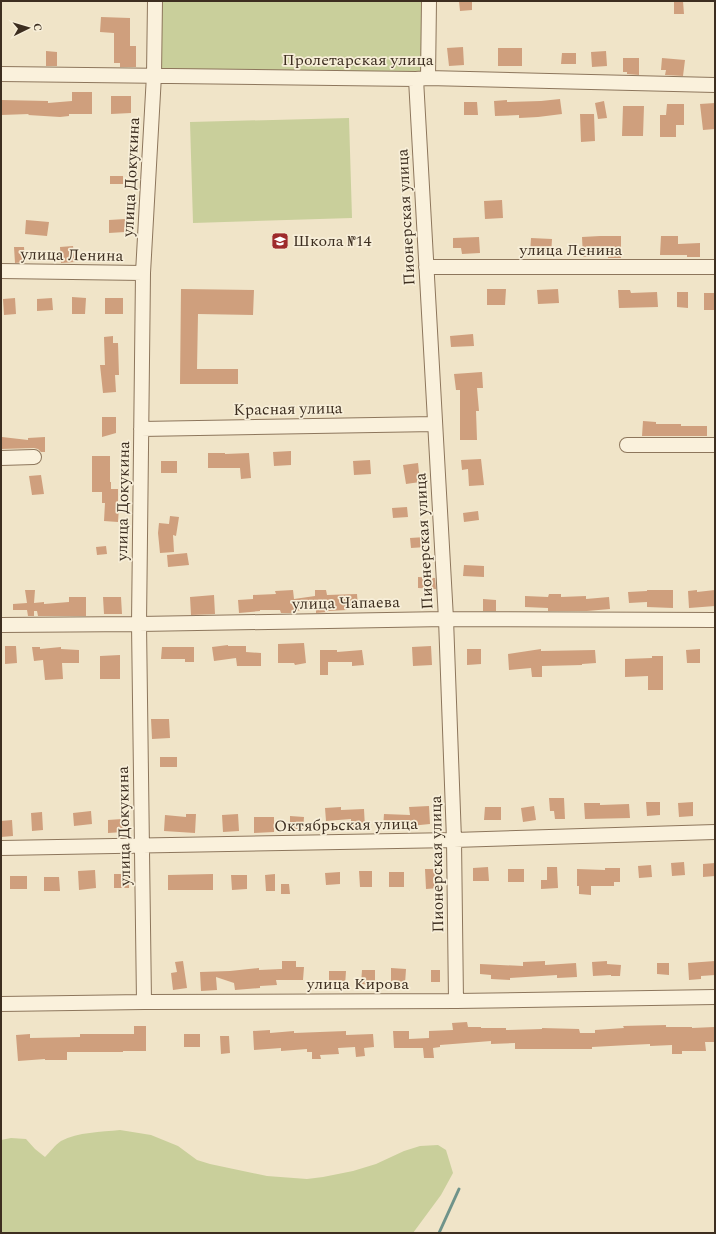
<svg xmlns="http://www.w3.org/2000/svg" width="716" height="1234" viewBox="0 0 716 1234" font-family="Spectral,serif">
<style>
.green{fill:#c9cf9b}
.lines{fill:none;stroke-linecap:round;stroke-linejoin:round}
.stream{stroke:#6f938a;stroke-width:3}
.building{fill:#cf9f7d}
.minor-casing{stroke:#8d765c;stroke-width:16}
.minor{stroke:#faf1dc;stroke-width:14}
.labels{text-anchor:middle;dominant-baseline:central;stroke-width:3.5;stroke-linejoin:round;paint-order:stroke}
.street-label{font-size:16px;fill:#3d2e20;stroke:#f7eed8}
.poi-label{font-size:16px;fill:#3d2e20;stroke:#f7eed8;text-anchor:start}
</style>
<rect width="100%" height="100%" fill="#f0e4c8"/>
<path class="green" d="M161 1H425L423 75 160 69Z
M349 118 352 218 193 223 190 122Z
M120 1130 151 1135 178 1146 197 1160 210 1164 267 1176 307 1179 323 1177 353 1171 376 1164 404 1151 420 1146 438 1145 446 1150 453 1173 441 1195 413 1233H1V1140L11 1138 26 1139 35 1149 45 1157C50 1152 55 1145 61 1141 78 1132 101 1132 120 1130Z"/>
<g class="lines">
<path class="stream" d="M439 1233 459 1189"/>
</g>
<path class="building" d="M459 1H472V10L460 11Z
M674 1H683L684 14H674Z
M101 17 130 18V46H136V67H120V63H114V33L100 32Z
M463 47 464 65 449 66 447 48Z
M498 48H522V66H498Z
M46 51 57 52V66H46Z
M606 51 607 66 592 67 591 52Z
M562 53H576V64H561Z
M623 58H639V75L627 74V72H623Z
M662 58 685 60 683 76 665 75 666 70H661Z
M72 92H92V114H69V116L60 117 28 115 29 114 1 115V100L48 101V103L72 101Z
M111 96H131V113L111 114Z
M560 99 562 114 538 117 519 118V115L495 116 494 101 507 100V102L541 101Z
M604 101 607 118 598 119 595 103Z
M464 102H477L478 115H464Z
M715 103V129L703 130 700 104Z
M667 104H684V125H676V137H660V115H666Z
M623 106H644L643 136H622Z
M580 114H594L595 141 581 142Z
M110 176H123V184H110Z
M502 200 503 218 485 219 484 201Z
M125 219V232L109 233V220Z
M26 220 49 222 47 236 25 234Z
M600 236H621V258H608V256L583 257 582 237Z
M661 236H678V244L700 243V257H687V255H660Z
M479 237 480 253 462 254 461 248H453V238Z
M531 238 552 239 551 255 530 254Z
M73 246 75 262 61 263 60 247Z
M14 247H24L25 262 15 263Z
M181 289 254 290 253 315 198 314 197 369H238V384H180Z
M487 289H506L505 305H487Z
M558 289 559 303 538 304 537 290Z
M618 290H630L631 293 657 292 658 307 619 308Z
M677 292H688V308L677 307Z
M704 293H715V310H704Z
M72 297 86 298 85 314H72Z
M15 298 16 314 4 315 3 299Z
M52 298 53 310 37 311V299Z
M105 298H123V314H105Z
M473 334 474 346 451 347 450 336Z
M113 336V343H118L119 375H115L116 392 103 393 100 365H105L104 337Z
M482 372 483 388H477L479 411H476L477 440H460V390H456L454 374Z
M102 417H116V433L102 437Z
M643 421 656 422V424H681V426H707V436H642Z
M2 437 28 440V438L45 437V452H41L38 449 34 448 1 449Z
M291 451V465L274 466 273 452Z
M208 453H225V454L249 453 251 478 241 479 240 468H208Z
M92 456H110V482H111V489H118V507H119L118 522 104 521 105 503H102V492H92Z
M481 459 484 485 469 486 468 469 462 470 461 460Z
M370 460 371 474 354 475 353 461Z
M161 461H177V473H161Z
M418 463 420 482 406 484 403 465Z
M41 475 44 494 32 495 29 476Z
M407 507 408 517 393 518 392 508Z
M478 511 479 520 464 522 463 513Z
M170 516 179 517 176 536 173 535 174 552 160 553 158 533 159 523 169 524Z
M425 537 426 547 411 548 410 538Z
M106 546 107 554 97 555 96 547Z
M187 553 189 565 168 567 167 555Z
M464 565 484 566V577L463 576Z
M418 577 435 578 436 589 418 588Z
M25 590H35L34 603 44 602V604L69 602V597H86V616H38L37 611H34V616H28L27 610H13V604L27 603Z
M293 590 294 599 315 596V590H326L327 595 357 594 358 607H347V610L328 611V612L316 613V608L295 611V613H281L280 610H260V611L239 613 238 600 253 599V595L276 594 275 591Z
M647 590H673V608L647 607V602L629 603 628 592 647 591Z
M697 590V592L715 590V606L689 608 688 591Z
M549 594H561V597L586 596V599L609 597 610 609 587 611H548V608L525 607V596L548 597Z
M214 595 215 614 191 615 190 597Z
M103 597H121L122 614H104Z
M483 599 496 600V611H483Z
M304 643 306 663 295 665 294 663H278V644Z
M228 645V646H246V652L261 653V666H237L236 658 214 661 212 647Z
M5 646H16L17 663 5 664Z
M431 646 432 665 413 666 412 647Z
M32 647H40V649L61 647V649L79 650V663H62L63 679 45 680 43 660 34 661Z
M162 647H194V662H185V659H161Z
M467 649H481V664L467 665Z
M541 649V651L595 650 596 663 582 664V665L542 666V677H532L531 668 509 670 508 654Z
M700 649V663H687L686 650Z
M320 650H337V652L362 650 364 665 352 666V662H328V675H320Z
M120 655V679H100V656Z
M652 656H663V690H648V676L625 677V659L652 658Z
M151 719H169L170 738 152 739Z
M160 757H177V767H160Z
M549 798H564L565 819H555L554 811H550Z
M646 802H660V815L647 816Z
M693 802V816L679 817 678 803Z
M584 803H600V805L629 804 630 818 585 819Z
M429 806 430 824 400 827V829L383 828 384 814 410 815 409 807Z
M534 806 536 820 523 822 521 808Z
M341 807V810L364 809 365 828 351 829V819L326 821 325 808Z
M485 807H501V820H484Z
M91 811 92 824 74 826 73 813Z
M42 812 43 830 32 831 31 813Z
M186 814H196L195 833 164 831 165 815 186 817Z
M238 814 239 831 223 832 222 815Z
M290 816 304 817 303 830H290Z
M254 817H274V832L254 833Z
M122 819 123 832 108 833V820Z
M12 820 13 836 1 837V821Z
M684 862 685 875 672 876 671 863Z
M715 863V876L703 877V864Z
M651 865 652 877 639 878 638 866Z
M488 867 489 881H473V868Z
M547 867H557L558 888 541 889V880H547Z
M605 868H620V882H614V886H591V895L579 894V886H577V869L605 870Z
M425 869H438L439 888 426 889Z
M508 869H524V882H508Z
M95 870 96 888 79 890 78 871Z
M359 871H372V887H360Z
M340 872V884L326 885 325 873Z
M389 872H404V887H389Z
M114 874H129V888H114Z
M213 874V890H168V875Z
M275 874V891H266L265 875Z
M231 875H247V889L232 890Z
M10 876H27V889H10Z
M44 877H59L60 891H44Z
M281 884H289L290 894H281Z
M183 961 187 988 173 990 171 973 177 972 175 962Z
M282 961H296V967H304L303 980H276L277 985 260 986V988L235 990 234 983 216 977 217 990 201 991 200 972 230 971 259 968V970L282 969Z
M545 961V965L576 963 577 977 557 978V975L510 978V980L491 979V975L480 974V964L523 966V962Z
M607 961V964L621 965 620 976H611V975L593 976 592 962Z
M715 961V975L701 976V979L689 980 688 963Z
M657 963H669V975L657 974Z
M391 968 406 969 405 984 391 983Z
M362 970H375V985L361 984Z
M431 970H440V982H431Z
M329 971H346L345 986H329Z
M467 1022 468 1027H481V1028H506V1030L542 1029V1028L579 1029 580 1033H595V1030L624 1028 623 1026 666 1025V1027H692V1028L714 1027 715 1042H705L706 1051H682V1054H672V1045L650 1046V1044L629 1045 592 1047V1049H515V1043L491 1044V1041L440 1045V1047L433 1048 434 1058H424L423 1048H394L393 1031H409V1039L429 1038V1031L453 1030 452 1023Z
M134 1026H146V1051H123V1052H67V1060H45V1059L18 1061 16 1035 30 1034V1038L80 1037V1034H134Z
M270 1030V1033L294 1031V1033L346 1031V1035L373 1034 374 1047 364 1048 365 1056 356 1057 355 1047 338 1048 339 1054 320 1055 321 1059H312V1052H307V1049L281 1051V1048L254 1050 253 1031Z
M184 1034H200V1047H184Z
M220 1036H229L230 1053 221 1054Z"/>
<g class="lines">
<g class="minor-casing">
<path id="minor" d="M1 74 416 79 428 78 715 85
M428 78 429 1
M416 79 446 619 454 840 456 1001
M426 267H715
M1 271 143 273
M141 429 435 424
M627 445H715
M1 458 34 457
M1 625 139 624 446 619 715 620
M1 848 454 840 715 832
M144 1002 139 624 143 273 154 75 155 1
M1 1004 144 1002 456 1001 715 997"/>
</g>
<use href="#minor" class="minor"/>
</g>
<defs>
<g id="school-square" transform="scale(0.9)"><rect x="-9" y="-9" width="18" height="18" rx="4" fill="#9e2a2b" stroke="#f7eed8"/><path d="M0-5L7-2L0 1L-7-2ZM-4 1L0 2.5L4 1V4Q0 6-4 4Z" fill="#fff"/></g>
</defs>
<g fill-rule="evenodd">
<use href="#school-square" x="280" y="241"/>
</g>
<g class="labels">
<g class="street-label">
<text x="358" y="60">Пролетарская улица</text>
<text transform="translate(131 177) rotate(-87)">улица Докукина</text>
<text transform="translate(406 217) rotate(-93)">Пионерская улица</text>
<text x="571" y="250">улица Ленина</text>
<text transform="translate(72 255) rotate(1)">улица Ленина</text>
<text transform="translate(288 409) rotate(-1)">Красная улица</text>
<text transform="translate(123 501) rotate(-89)">улица Докукина</text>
<text transform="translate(424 541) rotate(-93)">Пионерская улица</text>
<text transform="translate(346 603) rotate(-1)">улица Чапаева</text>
<text transform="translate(346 825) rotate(-1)">Октябрьская улица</text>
<text transform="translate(124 826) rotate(-91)">улица Докукина</text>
<text transform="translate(437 864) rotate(-91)">Пионерская улица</text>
<text x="358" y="984">улица Кирова</text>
</g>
<g class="poi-label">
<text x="293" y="241">Школа №14</text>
</g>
</g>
<rect width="716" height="1234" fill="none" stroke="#3d2e20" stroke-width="4"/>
<g transform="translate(28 28) rotate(85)" stroke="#f7eed8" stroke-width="3" paint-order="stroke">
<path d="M0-3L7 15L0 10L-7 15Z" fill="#3d2e20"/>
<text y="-6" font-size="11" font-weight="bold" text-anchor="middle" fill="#3d2e20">С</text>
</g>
</svg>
